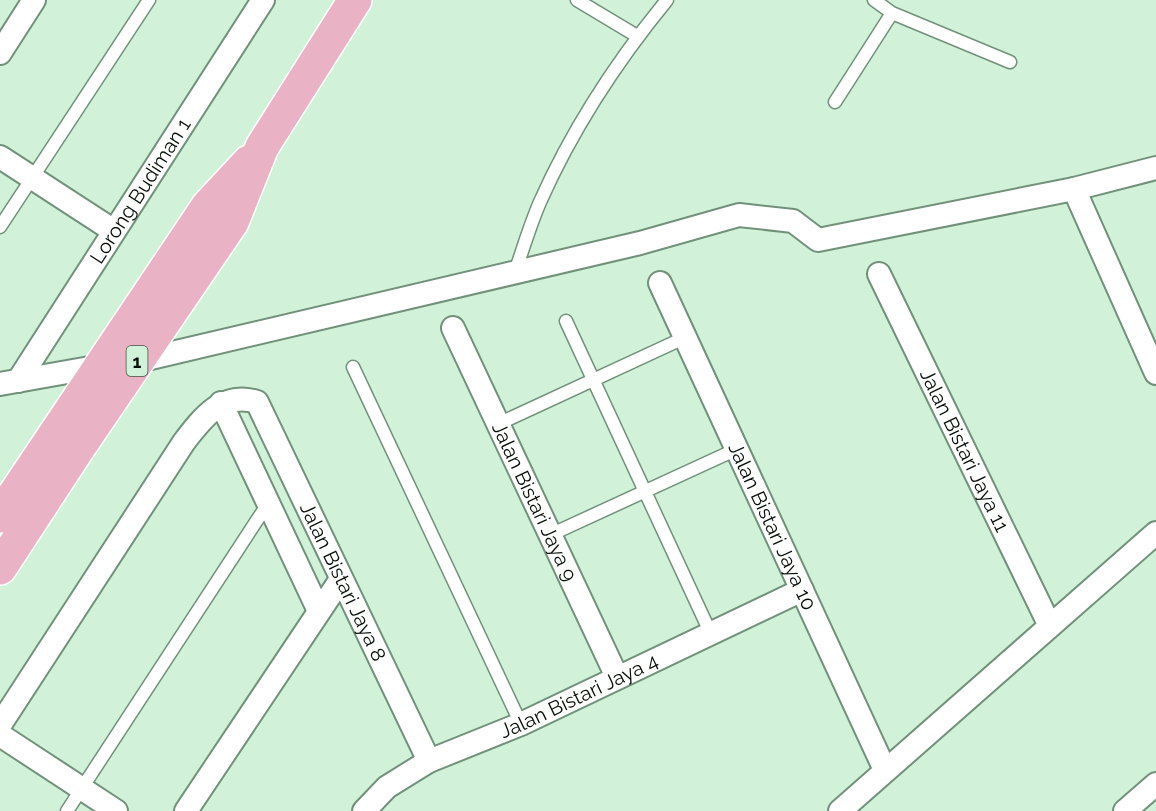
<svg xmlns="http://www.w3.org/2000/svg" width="1156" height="811" viewBox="0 0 1156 811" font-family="Raleway,sans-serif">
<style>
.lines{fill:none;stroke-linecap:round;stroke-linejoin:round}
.lane-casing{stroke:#72917b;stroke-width:15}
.street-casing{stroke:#72917b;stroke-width:26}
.primary-casing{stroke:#fff;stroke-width:36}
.lane{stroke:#fff;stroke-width:12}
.street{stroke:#fff;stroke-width:22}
.primary{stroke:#e9b3c5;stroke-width:33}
.labels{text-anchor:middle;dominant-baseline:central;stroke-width:6;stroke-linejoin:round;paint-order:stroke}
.shield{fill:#d1f2d9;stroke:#425346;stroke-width:1.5}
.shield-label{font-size:18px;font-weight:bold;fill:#050f07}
.street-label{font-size:20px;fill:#050f07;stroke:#d1f2d9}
</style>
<rect width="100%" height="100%" fill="#d1f2d9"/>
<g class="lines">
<g class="lane-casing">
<path id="lane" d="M577 0 637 36
M874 0 892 13 1010 62
M835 102 892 13
M0 227 149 0
M515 272C523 249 530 225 540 202 572 130 617 61 667 0
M566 321 711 634
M353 367 521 724
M498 424 686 337
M550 535 737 449
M67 811 267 505"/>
</g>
<g class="street-casing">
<g id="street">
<path d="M0 53 34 0"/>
<path d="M0 157 114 231"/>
<path d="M1074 189 1156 373"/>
<path id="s1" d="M879 274 1050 626"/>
<path id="s2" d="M660 283 885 770"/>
<path id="s3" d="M453 328 617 677"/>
<path d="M138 361 640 243 739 215 793 221 818 240 1074 189 1156 168"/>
<path id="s4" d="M18 381 263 0"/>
<path d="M0 384 101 366"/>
<path d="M221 403 319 611"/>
<path id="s5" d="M0 725 184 442C203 417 223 391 257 402L429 761"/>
<path d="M0 735 116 811"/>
<path d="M186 811 341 579"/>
<path id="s6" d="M364 811 387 787 429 761 521 724 802 590"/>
<path d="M840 811 1156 533"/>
<path d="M1125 811 1156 784"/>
</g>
</g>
<g class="primary-casing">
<path id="primary" d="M0 516 208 206 249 162
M0 568 77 450 232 222 262 147 355 0"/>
</g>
<use href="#lane" class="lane"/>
<use href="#street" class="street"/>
<use href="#primary" class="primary"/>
</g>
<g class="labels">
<rect class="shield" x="126.5" y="346" width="21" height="30" rx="4.5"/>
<g class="shield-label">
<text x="137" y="361">1</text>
</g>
<g class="street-label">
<text stroke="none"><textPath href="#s4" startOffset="226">Lorong Budiman 1</textPath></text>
<text stroke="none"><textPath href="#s1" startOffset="196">Jalan Bistari Jaya 11</textPath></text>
<text stroke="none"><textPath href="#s3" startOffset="192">Jalan Bistari Jaya 9</textPath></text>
<text stroke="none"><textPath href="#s2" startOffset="268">Jalan Bistari Jaya 10</textPath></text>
<text stroke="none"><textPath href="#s5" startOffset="627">Jalan Bistari Jaya 8</textPath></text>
<text stroke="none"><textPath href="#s6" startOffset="246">Jalan Bistari Jaya 4</textPath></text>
</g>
</g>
</svg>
